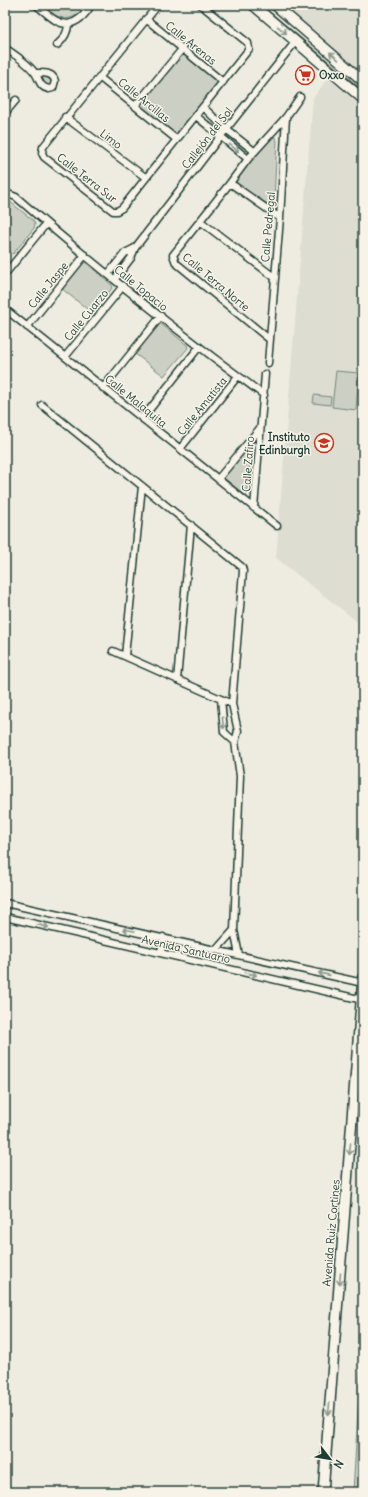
<svg xmlns="http://www.w3.org/2000/svg" width="368" height="1497" viewBox="0 0 368 1497" font-family="Delius,sans-serif">
<style>
.built{fill:#ddddd2}
.green{fill:#cccfc4;stroke:#76867c}
.lines{fill:none;stroke-linecap:round;stroke-linejoin:round}
.stream{stroke:#6c7e74;stroke-width:2}
.minor-casing{stroke:#1f3d34;stroke-width:9}
.secondary-casing{stroke:#1f3d34;stroke-width:12}
.minor{stroke:#f7f3e8;stroke-width:6}
.secondary{stroke:#f7f3e8;stroke-width:9}
.oneway{stroke:#8b988e}
.labels{text-anchor:middle;dominant-baseline:central;stroke-width:3;stroke-linejoin:round;paint-order:stroke}
.street-label{font-size:11px;fill:#1f3d34;stroke:#f7f3e8}
.poi-label{font-size:11px;font-weight:bold;fill:#1f3d34;stroke:#f7f3e8;text-anchor:start}
</style>
<rect width="100%" height="100%" fill="#eeece1"/>
<filter id="ink" filterUnits="userSpaceOnUse"><feTurbulence type="fractalNoise" baseFrequency=".025" numOctaves="2"/><feDisplacementMap in="SourceGraphic" scale="8" xChannelSelector="R" yChannelSelector="G"/><feConvolveMatrix kernelMatrix="1 2 1 2 8 2 1 2 1" color-interpolation-filters="sRGB"/></filter>
<g filter="url(#ink)">
<path class="built" d="M282 5H363V76Z
M328 78 363 107V626L276 558 313 98Z"/>
<path class="green" d="M47 5H84C74 25 58 20 45 7Z
M183 48 223 82 176 139 135 106Z
M39 74 53 78V86L46 87Z
M271 136 276 138 277 141 274 200 268 206H264L237 184 236 179Z
M9 201 34 221 35 224 34 228 13 254 5 248V202Z
M83 260 112 285 113 287 92 313 61 288Z
M158 323H160L187 345 188 348 164 376 134 353Z
M336 371 359 373 356 410 332 407Z
M314 395 331 397 330 405 313 403Z
M246 451 251 454 246 496 223 477 243 452Z
M363 1330V1492H353Z"/>
<g class="lines">
<path class="stream" d="M261 5 363 91"/>
<g class="minor-casing">
<path id="minor" d="M36 5C46 12 55 24 68 24
M158 5 43 147 42 153 44 157 113 211H117L122 208 249 49 248 43 201 5
M146 19 223 82
M57 45C64 39 68 33 68 24 78 22 86 14 91 5
M5 48C15 55 28 63 35 73 40 80 39 87 49 89L53 88 55 81C53 72 43 73 35 73
M99 77 176 139
M135 106 183 48
M203 107 226 129 254 151
M5 113 16 100
M196 116 248 159
M65 117 145 177
M230 183 280 218
M5 196 8 194 16 197C95 266 179 333 264 395
M200 221 274 277
M5 274 46 224
M108 274 125 253 135 248
M115 279 131 258 135 248 220 137 296 41
M5 309 277 526
M27 327 85 255
M269 339 176 263 173 255 230 183 248 159 286 117 300 97
M65 357 123 286
M268 363 280 218 286 117
M103 388 161 316
M42 405 242 567 243 571 232 704 238 731 235 742 240 776 234 930 239 955
M142 419 199 347
M180 449 238 376
M218 479 260 428
M254 508 265 374
M113 651 232 704
M125 656 142 486
M177 680 191 525
M221 699 224 732 235 742
M5 903 363 983
M5 917 363 1000
M216 950 234 930
M161 953 163 937"/>
</g>
<g class="secondary-casing">
<path id="secondary" d="M253 5 363 99
M275 5 363 81
M323 1492 363 977"/>
</g>
<use href="#minor" class="minor"/>
<use href="#secondary" class="secondary"/>
</g>
<defs><path id="oneway-shaft" d="M-6 0H5M1.5-3L5.5 0L1.5 3" fill="none" stroke-width="1.6" stroke-linecap="round" stroke-linejoin="round"/></defs>
<g class="oneway">
<use href="#oneway-shaft" transform="translate(282 30) rotate(40)"/>
<use href="#oneway-shaft" transform="translate(334 56) rotate(-139)"/>
<use href="#oneway-shaft" transform="translate(234 148) rotate(39)"/>
<use href="#oneway-shaft" transform="translate(223 723) rotate(84)"/>
<use href="#oneway-shaft" transform="translate(43 926) rotate(13)"/>
<use href="#oneway-shaft" transform="translate(129 930) rotate(-168)"/>
<use href="#oneway-shaft" transform="translate(251 974) rotate(13)"/>
<use href="#oneway-shaft" transform="translate(324 974) rotate(-167)"/>
<use href="#oneway-shaft" transform="translate(350 1149) rotate(95)"/>
<use href="#oneway-shaft" transform="translate(340 1279) rotate(95)"/>
<use href="#oneway-shaft" transform="translate(329 1409) rotate(95)"/>
</g>
</g>
<defs>
<g id="supermarket-ring" transform="scale(1)"><circle r="9.5" fill="#f7f3e8" stroke="#c8321e" stroke-width="1.5"/><path d="M-6-5.5h2.5l.6 2H6L4.5 2H-2.5L-4.4-4H-6ZM-1.5 3.2a1.3 1.3 0 1 0 .1 0ZM3 3.2a1.3 1.3 0 1 0 .1 0Z" fill="#c8321e"/></g>
<g id="school-ring" transform="scale(1)"><circle r="9.5" fill="#f7f3e8" stroke="#c8321e" stroke-width="1.5"/><path d="M0-5L7-2L0 1L-7-2ZM-4 1L0 2.5L4 1V4Q0 6-4 4Z" fill="#c8321e"/></g>
</defs>
<g fill-rule="evenodd">
<use href="#supermarket-ring" x="305" y="75"/>
<use href="#school-ring" x="324" y="443"/>
</g>
<g class="labels">
<g class="street-label">
<text transform="translate(191 43) rotate(39)">Calle Arenas</text>
<text transform="translate(144 100) rotate(39)">Calle Arcillas</text>
<text transform="translate(207 138) rotate(-52)">Callejón del Sol</text>
<text transform="translate(111 139) rotate(37)">Limo</text>
<text transform="translate(87 178) rotate(38)">Calle Terra Sur</text>
<text transform="translate(268 227) rotate(-85)">Calle Pedregal</text>
<text transform="translate(216 282) rotate(40)">Calle Terra Norte</text>
<text transform="translate(48 285) rotate(-51)">Calle Jaspe</text>
<text transform="translate(141 288) rotate(39)">Calle Topacio</text>
<text transform="translate(86 315) rotate(-51)">Calle Cuarzo</text>
<text transform="translate(136 401) rotate(39)">Calle Malaquita</text>
<text transform="translate(202 406) rotate(-51)">Calle Amatista</text>
<text transform="translate(248 464) rotate(-86)">Calle Zafiro</text>
<text transform="translate(186 949) rotate(13)">Avenida Santuario</text>
<text transform="translate(331 1233) rotate(-85)">Avenida Ruiz Cortines</text>
</g>
<g class="poi-label">
<text x="319" y="75">Oxxo</text>
<text x="310" y="437" text-anchor="end">Instituto<tspan x="310" dy="13">Edinburgh</tspan></text>
</g>
</g>
<rect width="368" height="1497" fill="none" stroke="#f7f3e8" stroke-width="20"/>
<rect x="10" y="10" width="348" height="1477" fill="none" stroke="#1f3d34" stroke-width="1.5" filter="url(#ink)"/>
<g transform="translate(330 1459) rotate(121)" stroke="#f7f3e8" stroke-width="3" paint-order="stroke">
<path d="M0-3L7 15L0 10L-7 15Z" fill="#1f3d34"/>
<text y="-6" font-size="11" font-weight="bold" text-anchor="middle" fill="#1f3d34">N</text>
</g>
</svg>
